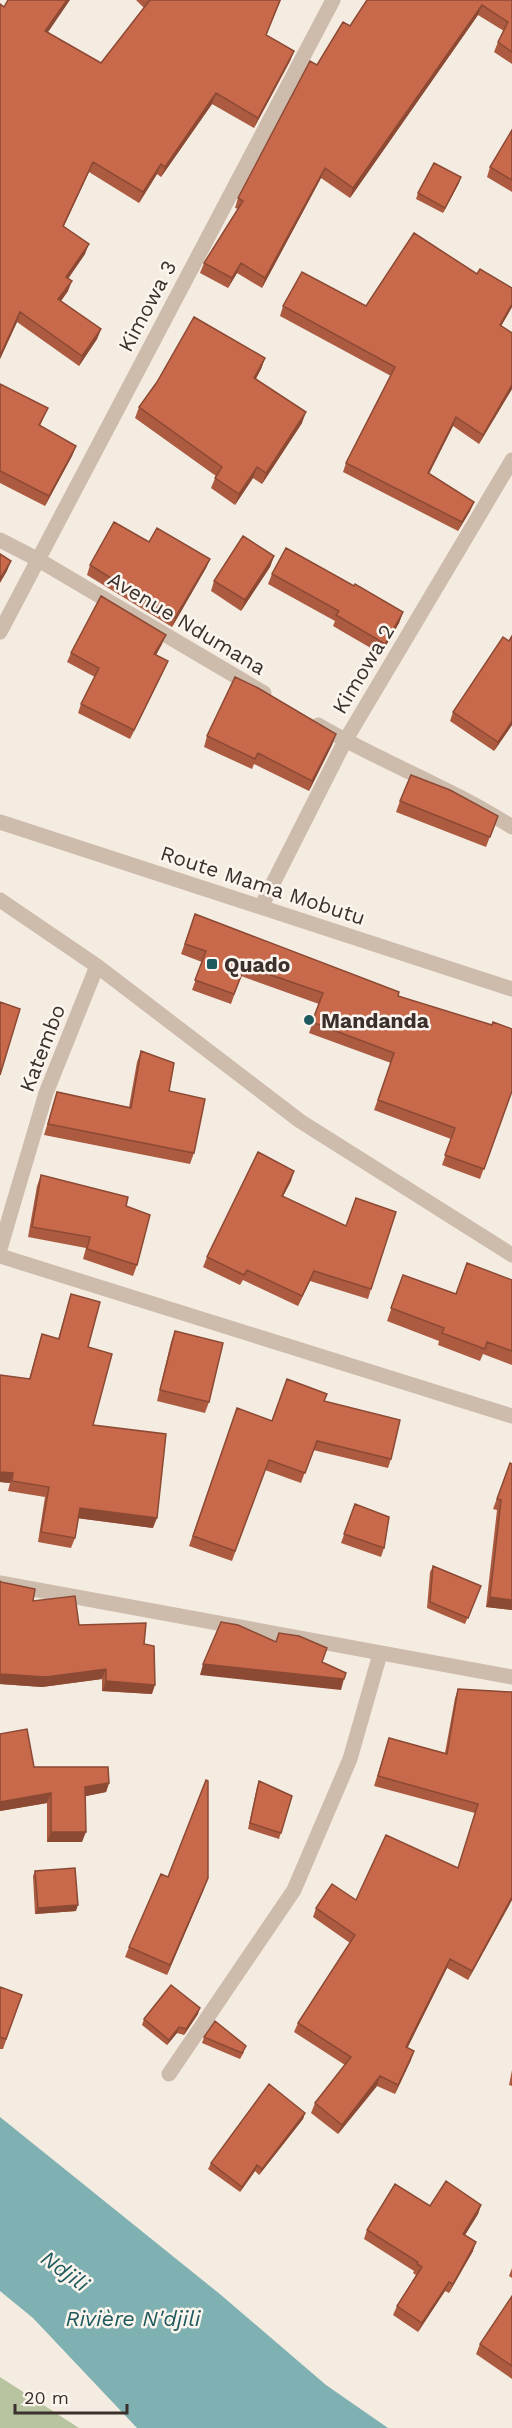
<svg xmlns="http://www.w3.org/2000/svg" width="512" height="2428" viewBox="0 0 512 2428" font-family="'Work Sans',sans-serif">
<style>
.green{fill:#b8c4a0}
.water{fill:#7fb0b2}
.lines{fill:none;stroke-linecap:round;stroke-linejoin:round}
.minor{stroke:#cdbbac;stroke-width:15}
.wall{fill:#ac5a40}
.shaded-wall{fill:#8c4a34}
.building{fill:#c8694b;stroke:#8c4a34;stroke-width:1.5}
.poi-dot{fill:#1f5a5e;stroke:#fbf5ee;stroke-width:2}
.labels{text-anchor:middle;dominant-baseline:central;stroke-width:5;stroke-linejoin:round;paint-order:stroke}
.street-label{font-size:21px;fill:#3b302b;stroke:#fbf5ee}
.poi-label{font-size:21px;font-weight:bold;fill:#3b302b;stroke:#fbf5ee;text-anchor:start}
.water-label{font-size:22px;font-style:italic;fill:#1f5a5e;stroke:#fbf5ee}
</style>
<rect width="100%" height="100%" fill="#f4ebe1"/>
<path class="green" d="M0 2377 79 2428H0Z"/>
<path class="water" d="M0 2117 221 2295 326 2385 388 2428H137L33 2318 0 2291Z"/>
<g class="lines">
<path class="minor" d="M0 540 37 559 264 693
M0 632 333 0
M318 725C381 762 450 787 512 827
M0 822 512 989
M0 900 97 966 300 1121 512 1255
M261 907 345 741 512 460
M0 1249 46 1093 97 966
M0 1256 512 1416
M0 1583 512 1677
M169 2074 294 1890 350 1759 380 1654"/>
</g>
<path class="wall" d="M136 0H281L266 35 294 51 290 61 254 128 212 104 161 177 157 174 139 203 89 172 64 226 85 254 68 279V291L61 301 101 329 97 339 79 366 17 322 0 359V4L101 63 144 8Z
M512 0V64L494 52 498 42 504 31 478 15 350 198 321 178 262 288 237 273 228 288 200 273 204 263 238 209 235 208 238 198 317 65 350 26Z
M512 130V192L487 177 490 167Z
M459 183 443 213 416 199 418 193Z
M283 306 512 307 501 326 512 389 479 444 453 426 429 473 474 502 470 511 458 531 343 472 346 463 391 376 280 316Z
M265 358 261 369 256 379 302 423 262 484 253 478 235 505 211 488 216 476 135 418 139 407Z
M0 384 48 408 40 426 76 446 72 456 45 506 0 483Z
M149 542 210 559 206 568 172 627 87 575 90 565Z
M274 556 270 567 241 611 211 591 214 581Z
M272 574 403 612 399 623 381 654 333 626 335 621 268 584Z
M509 641 512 725 494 751 450 721 453 712Z
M162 644 156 655 164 670 130 739 78 713 81 704 95 677 67 662 71 653Z
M336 734 332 745 309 791 254 764 252 769 204 747 207 736Z
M400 801 498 816 486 847 396 812Z
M195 914 398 996 512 1091 480 1179 442 1165 451 1139 374 1110 391 1063 309 1033 319 1004 241 976 231 1004 192 990 202 962 181 954Z
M141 1051 169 1091 194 1153 190 1164 44 1135 57 1092 129 1107 137 1062Z
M41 1175 126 1206 137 1265 133 1276 83 1259 86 1248 28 1237 37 1186Z
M291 1181 283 1196 371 1289 368 1299 310 1281 298 1306 243 1280 240 1285 203 1267 207 1257Z
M403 1275 456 1294 512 1280V1365L483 1354 480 1361 438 1345 439 1341 387 1321Z
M71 1294 88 1347 93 1425 153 1528 78 1518 75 1538 71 1548 38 1542 45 1497 8 1491 10 1483 0 1482V1375L29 1379 42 1334 58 1339Z
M175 1331 209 1402 205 1413 157 1401 171 1342Z
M324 1401 391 1459 388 1468 313 1450 301 1483 265 1470 232 1561 189 1546 237 1408 272 1421Z
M510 1463 512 1610 486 1607 497 1510 493 1509Z
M355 1504 384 1548 381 1557 341 1543Z
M433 1566 481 1586 465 1624 427 1608 430 1572Z
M0 1581 33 1601 79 1625 144 1644 152 1694 102 1691V1679L42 1687 0 1684Z
M458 1689 512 1900 468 1980 447 1968 407 2048 411 2060 395 2094 377 2086 338 2134 311 2113 315 2103 345 2065 294 2032 298 2023 350 1943 313 1917 316 1908 356 1900 458 1868 475 1813 374 1786 389 1738 445 1753 455 1698Z
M0 1734 34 1767 109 1783 106 1792 85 1796 82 1842H47V1803L0 1811Z
M259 1781 292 1796 279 1839 248 1829 257 1787Z
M35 1871 76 1911 35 1914 33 1876Z
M168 1877 204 1889 167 1975 125 1957 129 1947Z
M0 1987 22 1995 3 2049H0Z
M198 2014 184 2035 177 2033 167 2045 142 2025 144 2019Z
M204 2037 244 2052 240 2059 202 2043Z
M512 2070V2086L509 2085Z
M305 2113 303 2119 259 2175 255 2171 240 2192 208 2169 211 2163Z
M481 2205 478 2214 465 2235 473 2251 449 2293 445 2291 418 2332 393 2315 397 2306 416 2275 413 2273 414 2271 364 2239 367 2230 430 2206Z
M512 2268V2278L509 2276Z
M512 2296V2379L476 2354 480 2344Z"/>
<path class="shaded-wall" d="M67 0H70L42 41 45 31Z
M482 5 478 15 350 198 353 188Z
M294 51 290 61 254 128 258 118Z
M216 93 212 104 161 177 165 167Z
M93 162 89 172 59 236 63 226Z
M161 164 157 174 139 203 143 192Z
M325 168 321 178 262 288 265 278Z
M461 177 459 183 443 213 445 208Z
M89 244 85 254 62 287 66 277Z
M241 263 237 273 228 288 232 278Z
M72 281 68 291 55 309 58 299Z
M512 304V307L496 335 500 325Z
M20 312 17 322 0 359V356Z
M101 329 97 339 79 366 82 356Z
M265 358 261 369 250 388 254 378Z
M512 385V389L479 444 483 435Z
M306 412 302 423 262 484 266 473Z
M456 417 453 426 425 482 428 473Z
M76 446 72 456 45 506 49 496Z
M257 467 253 478 235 505 239 494Z
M474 502 470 511 458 531 462 522Z
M274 556 270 567 241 611 245 600Z
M210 559 206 568 172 627 175 618Z
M11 561 7 571 0 583V579Z
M403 612 399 623 381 654 385 644Z
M166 635 162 644 151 664 154 654Z
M168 661 164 670 130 739 134 730Z
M512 721V725L494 751 498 742Z
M336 734 332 745 309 791 312 781Z
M294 1171 291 1181 278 1206 282 1196Z
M314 1271 310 1281 298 1306 302 1296Z
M0 1472 13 1473 10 1483 0 1482Z
M80 1508 157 1518 153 1528 76 1518Z
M490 1597 512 1600V1610L486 1607Z
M203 1664 344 1679 341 1690 200 1675Z
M106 1669 102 1679 42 1687 0 1684V1674Z
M106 1681 155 1685 152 1694 102 1691Z
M109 1783 106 1792 82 1797 85 1787Z
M51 1793 47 1803 0 1811V1802Z
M51 1832H86L82 1842H47Z
M208 1878 204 1889 167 1975 170 1965Z
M512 1897V1900L468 1980 472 1971Z
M78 1905 76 1911 35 1914 38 1908Z
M450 1959 447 1968 403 2057 406 2047Z
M200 2008 198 2014 184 2035 186 2029Z
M179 2027 177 2033 167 2045 169 2040Z
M414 2051 411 2060 395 2094 398 2085Z
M380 2076 377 2086 338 2134 342 2125Z
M305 2113 303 2119 259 2175 262 2169Z
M257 2165 255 2171 240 2192 242 2187Z
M481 2205 478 2214 460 2243 463 2234Z
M476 2242 473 2251 449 2293 453 2284Z
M449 2282 445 2291 418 2332 422 2323Z"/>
<path class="building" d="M8 0H67L45 31 101 63 150 0H280L266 35 294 51 258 118 216 93 165 167 161 164 143 192 93 162 63 226 89 244 66 277 72 281 58 299 101 329 82 356 20 312 0 356V4L4 7Z
M367 0H512V52L498 42 508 22 482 5 353 188 325 168 265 278 241 263 232 278 204 263 243 201 238 198 310 61 317 65 343 22 350 26Z
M512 130V180L490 167Z
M434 163 461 177 445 208 418 193Z
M414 233 477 274 480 269 512 288V304L500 325 512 333V385L483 435 456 417 428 473 474 502 462 522 346 463 395 367 283 306 302 272 366 306Z
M194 317 265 358 254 378 306 412 266 473 257 467 239 494 215 478 222 467 139 407 157 382Z
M0 384 48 408 39 425 76 446 49 496 0 471Z
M114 522 149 542 157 528 210 559 175 618 90 565Z
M243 536 274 556 245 600 214 581Z
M286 548 354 586 355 584 403 612 385 644 336 615 339 611 272 574Z
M0 554 11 561 0 579Z
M101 596 166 635 154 654 168 661 134 730 81 704 99 668 71 653Z
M512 636V721L498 742 453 712 503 637 509 641Z
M235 677 258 688 336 734 312 781 258 753 255 759 207 736Z
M411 775 450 790 498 816 490 837 400 801Z
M195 914 399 992 398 996 492 1025 493 1022 512 1029V1091L484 1169 445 1155 455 1128 378 1100 394 1053 312 1022 323 993 245 966 234 994 195 980 206 951 185 944Z
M0 1002 20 1009 0 1075Z
M141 1051 174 1063 169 1091 205 1099 194 1153 48 1124 57 1092 131 1108Z
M258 1152 294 1171 282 1196 346 1226 356 1198 396 1212 371 1289 314 1271 302 1296 247 1270 244 1275 207 1257Z
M41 1175 128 1197 126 1206 150 1215 137 1265 87 1249 90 1237 32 1227Z
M467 1263 512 1280V1351L487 1342 485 1349 442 1333 444 1328 391 1308 403 1275 456 1294Z
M71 1294 100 1302 88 1347 112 1354 93 1425 166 1434 157 1518 80 1508 75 1538 41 1532 49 1487 12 1481 13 1473 0 1472V1375L30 1379 42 1334 59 1339Z
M175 1331 223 1343 209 1402 160 1390Z
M287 1379 327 1394 324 1401 400 1420 391 1459 317 1441 305 1473 269 1460 235 1551 193 1536 237 1408 272 1421Z
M510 1463 512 1464V1600L490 1597 501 1500 497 1499Z
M355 1504 389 1517 384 1548 344 1534Z
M433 1566 481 1586 468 1618 430 1602Z
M0 1581 1 1582 35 1589 33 1601 75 1596 79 1625 146 1623 144 1644 154 1646 155 1685 106 1681V1669L46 1677 0 1674Z
M221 1622 238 1625 276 1642 279 1633 299 1636 327 1648 322 1662 346 1673 344 1679 203 1664Z
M458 1689 512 1692V1897L472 1971 450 1959 406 2047 414 2051 398 2085 380 2076 342 2125 315 2103 351 2057 298 2023 355 1935 316 1908 332 1884 356 1900 386 1835 458 1868 478 1804 378 1776 389 1738 447 1754Z
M27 1729 34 1767H108L109 1783 85 1787 86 1832H51V1793L0 1802V1734Z
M206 1780 208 1781V1878L170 1965 129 1947 161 1874 168 1877Z
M259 1781 292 1796 281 1833 250 1823Z
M75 1868 78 1905 38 1908 35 1871Z
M171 1985 200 2008 186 2029 179 2027 169 2040 144 2019Z
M0 1987 22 1995 6 2039 0 2037Z
M215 2021 246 2046 242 2053 204 2037Z
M269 2084 305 2113 262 2169 257 2165 242 2187 211 2163Z
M446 2181 481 2205 463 2234 476 2242 453 2284 449 2282 422 2323 397 2306 422 2267 417 2264 418 2262 367 2230 395 2184 430 2206Z
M512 2296V2366L480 2344Z"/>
<g class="poi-dot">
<rect x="206" y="958" width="12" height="12" rx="3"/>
<circle cx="309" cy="1020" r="6"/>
</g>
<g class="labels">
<g class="street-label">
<text transform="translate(147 306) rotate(-62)">Kimowa 3</text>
<text transform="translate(187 623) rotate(31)">Avenue Ndumana</text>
<text transform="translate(363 669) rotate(-59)">Kimowa 2</text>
<text transform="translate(263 885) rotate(18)">Route Mama Mobutu</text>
<text transform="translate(42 1048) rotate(-69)">Katembo</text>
</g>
<g class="poi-label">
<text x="224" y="964">Quado</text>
<text x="321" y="1020">Mandanda</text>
</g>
<g class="water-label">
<text transform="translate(65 2271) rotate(36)">Ndjili</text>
<text x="133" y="2318">Rivière N'djili</text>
</g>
</g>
<path d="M15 2404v9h112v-9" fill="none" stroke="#3b302b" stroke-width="3"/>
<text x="24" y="2404" font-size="18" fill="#3b302b" stroke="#fbf5ee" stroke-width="4.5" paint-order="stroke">20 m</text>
</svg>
